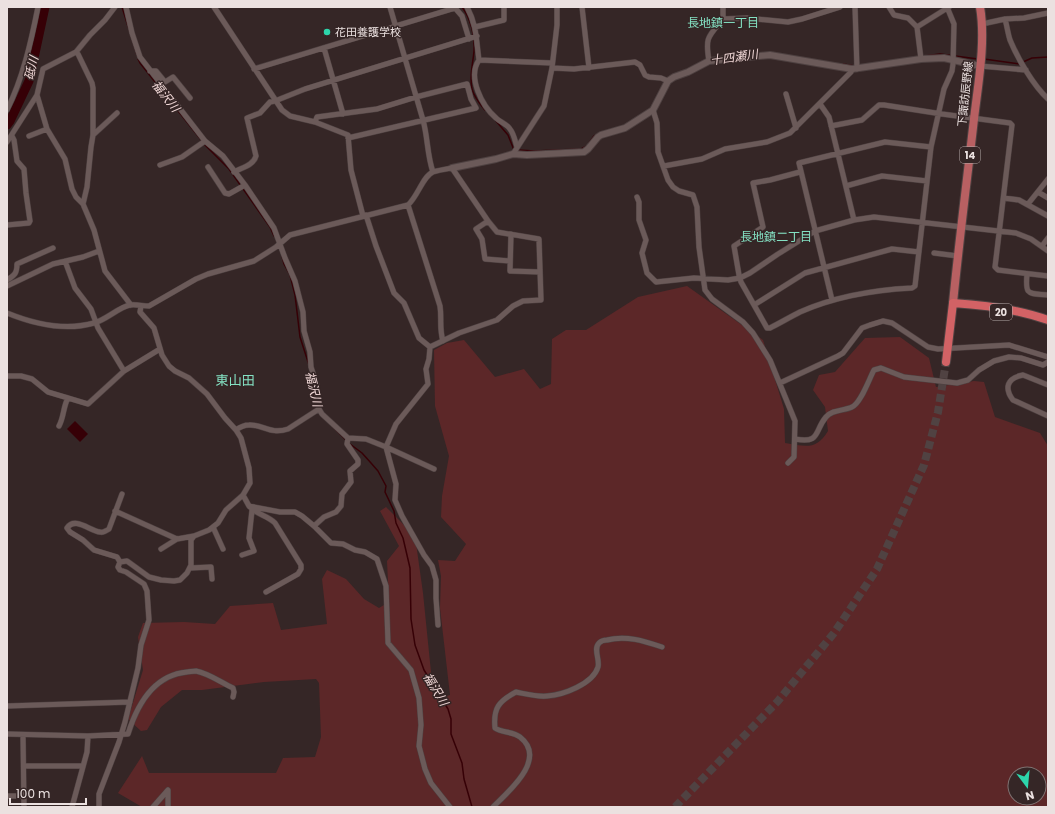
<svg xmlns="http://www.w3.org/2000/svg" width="1055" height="814" viewBox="0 0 1055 814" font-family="Poppins,'Noto Sans JP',sans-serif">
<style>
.green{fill:#5c2728;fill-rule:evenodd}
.water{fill:#360006}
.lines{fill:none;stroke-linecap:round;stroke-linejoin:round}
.stream{stroke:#360006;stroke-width:1.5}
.river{stroke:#360006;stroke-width:9}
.trunk-tunnel{stroke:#504242;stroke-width:8;stroke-dasharray:8 4;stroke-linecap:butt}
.minor-casing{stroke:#4e4141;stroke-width:6}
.tertiary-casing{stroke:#4e4141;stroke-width:8}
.primary-casing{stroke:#4e4141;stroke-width:10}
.trunk-casing{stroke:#4e4141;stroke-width:10}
.minor{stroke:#6b5a59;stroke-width:5}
.tertiary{stroke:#6b5a59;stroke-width:6}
.primary{stroke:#b86062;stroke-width:8}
.trunk{stroke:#d26265;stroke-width:8}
.poi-dot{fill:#2dd5ab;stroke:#352626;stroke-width:1.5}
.labels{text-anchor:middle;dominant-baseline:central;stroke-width:3;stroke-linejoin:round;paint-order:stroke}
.shield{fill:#352626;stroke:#b4a9a8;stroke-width:1}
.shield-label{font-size:10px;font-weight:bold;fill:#ebe1e0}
.poi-label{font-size:11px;fill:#ebe1e0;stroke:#352626;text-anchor:start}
.street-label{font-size:11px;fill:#ebe1e0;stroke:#352626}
.neighbourhood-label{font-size:12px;fill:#84e1c3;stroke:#352626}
.water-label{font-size:12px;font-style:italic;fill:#f1d8d7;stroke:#352626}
.quarter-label{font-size:13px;fill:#84e1c3;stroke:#352626}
</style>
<rect width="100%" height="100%" fill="#352626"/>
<path class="green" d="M687 286 763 340 784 409 785 443C805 446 816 451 828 431L825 407 813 390 819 375 835 372 865 338 900 337 929 358 936 387 974 381 984 382 995 417 1040 433 1048 446V807H142L118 793 142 756 149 773H276L283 758 315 757 321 737 319 683 316 679 264 682 202 690H182L161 707 147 730 141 731 128 719 143 670 138 637 143 623 184 622 215 624 230 606 273 603 281 630 327 624 322 579 327 570 346 579 364 599 379 608 389 602 387 561 399 546 380 511 386 507 415 536 423 593 431 672 430 689 437 699 450 695 440 608 441 576 438 560 455 561 466 544 441 517 442 496 449 456 435 406 434 350 447 343 464 340 495 377 524 369 540 389 551 384 552 339 566 330H586L638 297ZM1015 774H1039V798H1015Z"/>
<path class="water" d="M75 421 88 434 80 442 67 429Z"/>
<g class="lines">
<path class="stream" d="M122 7 137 55
M462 7C471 19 475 36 474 51 473 64 469 76 472 89 474 97 480 104 485 110
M732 56 758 53
M924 56 940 54 978 59
M138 59 140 63 202 141
M984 59 1020 64
M1023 62 1032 58 1048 57
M843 64 855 66
M496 121 508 135 514 150
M589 143 594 136 597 134
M204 144 229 169 270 227 274 236
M518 150 535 151 581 149 587 146
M282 256 284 264 290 275 295 295 300 337 309 365
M311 374 316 406
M333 427 346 440
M350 444 362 453 371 463 378 471 386 486 385 492 394 511 396 523 403 538 410 568 411 619 415 645 424 670 448 709 451 719V734L462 763 464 779 472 807"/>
<path class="river" d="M7 125 10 121 29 81 45 7"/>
<path class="trunk-tunnel" d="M675 807 778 701 834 633 877 569 924 465 938 412 946 362"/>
<g class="minor-casing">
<path id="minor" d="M126 7 132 33 140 57 205 141 223 156 245 185 274 228 285 258 295 281 303 312 304 331 310 352 311 367 317 386V397L319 409 322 414 348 438 366 439 386 447 434 469
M214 7 282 110 290 116 315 122 348 135 351 170 363 216
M390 7 423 120C428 138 427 155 433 172
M467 7C477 26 476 39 479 60L552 63
M582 7 589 68
M855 7 857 69
M889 7 894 15 908 18 917 27 921 59
M723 19 747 18 788 22 802 19 840 7
M1005 19C1007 26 1008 34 1010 40 1018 59 1033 85 1048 99
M982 24 1005 19 1024 18 1048 13
M475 27 504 20V7
M917 27 949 7
M324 48 343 114
M78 54 92 83 93 88V135L91 147 87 187 83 204
M479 60C467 77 482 106 496 118 500 122 507 124 510 129 514 134 515 141 517 147
M709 61C705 37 708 37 723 19V7
M980 66 1026 70
M552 68 574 69 635 62 640 65 645 75 649 77 661 78 668 81
M254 69 455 8 462 16 469 39
M150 71H156L165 82 173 77 190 98
M786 94 796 128
M37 95 47 129 65 159 72 189 76 197 83 204 94 230 105 271 131 305
M820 104 829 117 854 220
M7 110C23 78 31 42 38 7
M653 110 657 123 658 152 668 180 673 187 679 191 693 195 697 207 699 247 705 290 712 299 743 322 753 333 770 360 795 421 794 457 788 463
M315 122 317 117 377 109 416 97 467 84 471 99 476 108 348 138
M831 126 862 120 879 105H884L942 114 1010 123 1012 125 995 267 998 270 1048 276
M93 135 117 113
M29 136 47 129
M7 142 37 95 43 69 76 52 90 35 105 20 115 7
M513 154 544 106 552 68 557 25V7
M160 165 182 157 205 141
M664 166 702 159 725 149 767 142 790 133 851 72 852 69
M208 167 225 193 229 194 245 185
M234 172C241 168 254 165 256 156L247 118 260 113 270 102 275 101 305 89 477 36
M800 172 770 180 753 183 763 227 734 246 739 275 741 282 767 328H770C780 323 790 317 800 312 836 296 873 290 912 288L915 286 931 147 944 89 952 71 953 64 954 24 947 7
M846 186 882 176 927 181
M1038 192 1048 198
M637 197 639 202V220L646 240 642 253 647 273 656 282 694 278 728 280 740 278 750 273 778 254 815 231 854 220 874 217 1016 233 1031 239 1048 251
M1004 198 1019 200 1048 216
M1028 204 1048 179
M408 205 440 306C442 319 439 328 443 341
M366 215 376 246 394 293 404 303 419 338 430 347
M488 221 476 229 482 239 485 259 510 261
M7 225 29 223 30 221 26 193 24 169 17 161 14 140 12 136
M511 234 510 271 540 272
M1042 246 1048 238
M934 253 958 256
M65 261 75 288 91 309 98 328 124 371
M1027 274C1025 296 1028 293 1048 295
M7 280C15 275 17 273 17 264L53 248
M7 286 53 264 83 257 99 251
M832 300 799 163 885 142 931 147
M754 305 805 273 892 249 919 252
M7 313C34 324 66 331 94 323 106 320 119 307 130 305 136 304 143 306 149 306L196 279 208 274 254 261 276 247 290 235 408 205C418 196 423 176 433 172 439 170 446 169 452 168L488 221 497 232 539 239 541 300 523 301 513 306 497 320 459 333 430 347
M430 347 429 359 426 369 428 384 396 424 386 447 396 484 395 500 402 516 424 555 432 566 436 580V598L438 625
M7 376H21L32 379 48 392 88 404 124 371 160 349
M780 383 838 356 843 353 862 328 870 325 883 321 892 323 928 347 938 349 1009 345 1048 357
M1048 385 1023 375C1007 378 1004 388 1013 400L1048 416
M59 426C64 417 63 407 68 398
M236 430C240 427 244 425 249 425 263 424 270 435 288 429L319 409
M795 439C821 444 814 431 826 417 833 409 844 411 852 407 861 403 869 379 874 370L881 368 904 377 957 383 968 380 979 370 994 361 1009 357 1021 358 1043 365 1048 362
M243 495 249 506 280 512H295L302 516 314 526 331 543 343 544 355 550 365 552 377 559 386 586 388 643 411 670 419 698 421 725 419 746 425 769 431 783 450 807
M249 506C257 515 267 515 275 523L301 565V569L298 574 266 592
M115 511 177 539 194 536
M314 526 324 517 336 512 341 506 342 494 351 482 350 471 358 464V460L347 444 348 438
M213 527 223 549
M161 549 177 539
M242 555 254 551 249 538 252 510
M120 562 127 561 149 577 161 580 174 581 180 580 187 573 191 565V540L194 536 209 530 218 523 226 510 243 495 250 483 249 468 241 438 236 430 225 418 207 394 189 378 175 371 169 366 162 355 154 328 140 312 141 306
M120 562 117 557 94 550 83 540 70 532 67 528C75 516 90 531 100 532 103 533 106 531 109 529L122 494
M190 568 211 567 212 579
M7 706 130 702
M7 734 88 736 128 734C137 705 154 675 187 672 189 672 193 671 196 671 208 673 222 683 233 688L234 692 233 697
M23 736 24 807
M24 766H83
M7 796H24
M72 807 87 752 88 736
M99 807V794L119 742 125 722 138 668 141 645 149 620 147 591 144 584 126 572 120 570 118 567 120 562
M153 807 168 790V807
M493 807C508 792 548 759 520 737 512 731 502 733 495 728 493 708 499 701 516 692 526 694 537 697 547 696 563 695 593 684 598 667 600 659 593 649 599 643 601 641 604 640 607 640 626 635 644 641 662 647"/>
</g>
<g class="tertiary-casing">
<path id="tertiary" d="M452 168 496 159 513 154 527 155 584 152 588 149 598 137 601 135 625 128 653 110 668 81 674 77 688 72 709 61 770 55 852 69 921 59 944 58 980 66"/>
</g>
<g class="primary-casing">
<path id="primary" d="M953 303C959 242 967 180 974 119 978 84 986 42 980 7"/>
</g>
<g class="trunk-casing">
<path id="trunk" d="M946 362 953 303C985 305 1017 309 1048 320"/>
</g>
<use href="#minor" class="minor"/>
<use href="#tertiary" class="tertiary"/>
<use href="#primary" class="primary"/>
<use href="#trunk" class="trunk"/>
</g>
<circle class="poi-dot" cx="327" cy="32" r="4"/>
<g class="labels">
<g class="shield">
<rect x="960" y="147" width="20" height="16" rx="3"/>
<rect x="990" y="304" width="22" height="16" rx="3"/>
</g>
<g class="shield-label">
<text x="970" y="155">14</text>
<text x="1001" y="312">20</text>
</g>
<g class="poi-label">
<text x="335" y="32">花田養護学校</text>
</g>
<g class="street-label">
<text transform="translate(965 94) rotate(-84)">下諏訪辰野線</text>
</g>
<g class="neighbourhood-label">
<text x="723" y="22">長地鎮一丁目</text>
<text x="776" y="236">長地鎮二丁目</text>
</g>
<g class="water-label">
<text transform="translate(734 57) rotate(-8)">十四瀬川</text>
<text transform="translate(31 68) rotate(-76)">砥川</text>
<text transform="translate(166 96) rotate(52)">福沢川</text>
<text transform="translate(314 389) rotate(77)">福沢川</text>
<text transform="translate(436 689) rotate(59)">福沢川</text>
</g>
<g class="quarter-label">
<text x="235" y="380">東山田</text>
</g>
</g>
<rect width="1055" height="814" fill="none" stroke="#ebe1e0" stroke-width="16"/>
<g transform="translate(1027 786) rotate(164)"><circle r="19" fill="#352626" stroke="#7e7170"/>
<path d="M0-3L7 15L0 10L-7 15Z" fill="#2dd5ab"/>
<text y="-6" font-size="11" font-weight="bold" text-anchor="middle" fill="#ebe1e0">N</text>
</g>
<path d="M10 798v6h76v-6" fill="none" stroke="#ebe1e0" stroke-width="2"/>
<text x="16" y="798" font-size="12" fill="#ebe1e0" stroke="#352626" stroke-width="3" paint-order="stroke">100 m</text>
</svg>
